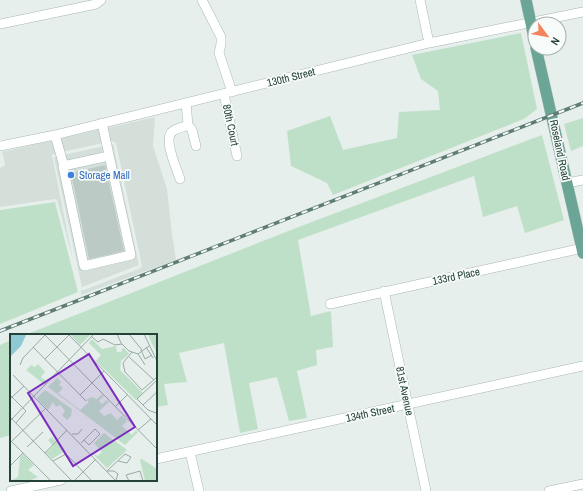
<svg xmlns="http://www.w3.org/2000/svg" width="583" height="491" viewBox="0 0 583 491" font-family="'Archivo Narrow',sans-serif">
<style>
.built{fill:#d4dfda}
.green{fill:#bfe0c8}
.building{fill:#bbcac4}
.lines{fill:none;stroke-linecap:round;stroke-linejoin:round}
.minor-casing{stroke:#a8b8b2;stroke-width:10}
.major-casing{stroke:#c2cac8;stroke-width:12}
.minor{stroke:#fff;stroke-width:9}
.major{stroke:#6aa596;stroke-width:11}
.rail-casing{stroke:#5f7d75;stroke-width:3.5}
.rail{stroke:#f7fbf9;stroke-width:2;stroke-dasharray:6;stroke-linecap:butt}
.shop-dot{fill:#3f7fe0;stroke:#f7fbf9;stroke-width:1.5}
.labels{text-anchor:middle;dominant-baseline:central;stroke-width:3.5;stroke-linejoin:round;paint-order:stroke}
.street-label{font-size:11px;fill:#24423a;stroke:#f7fbf9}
.shop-label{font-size:11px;fill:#366cbe;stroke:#f7fbf9;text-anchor:start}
.inset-road{fill:none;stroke:#98aaa4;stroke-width:1}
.view{fill:#7b2cbf;fill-opacity:0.15;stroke:#7b2cbf;stroke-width:2}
.inset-edge{fill:none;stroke:#24423a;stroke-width:2}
</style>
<rect width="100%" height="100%" fill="#e6efeb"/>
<path class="built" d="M155 117 153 146 167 189 172 234 176 260 81 295V290H84L141 268 142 266 116 143 112 141 53 154 52 155 73 260 57 200 55 199 0 207V168L4 166 5 164 3 155 2 152Z
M113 144 139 265 82 287 54 157Z"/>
<path class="green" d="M521 33 537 109 524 119 333 195 327 183 291 166 287 131 330 116 343 150 397 138 399 112 440 110 438 91 421 79 412 55Z
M583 118V146L571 151 564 124Z
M542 135 564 220 525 233 517 206 483 217 474 176 298 240 311 316 331 311 333 347 316 350 317 365 297 371 307 418 289 421 277 377 249 383 258 429 240 433 224 343 179 353 187 382 164 384 168 405 156 407V335H25L296 228Z
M55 202 78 292 0 324V210Z
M11 340V435L0 438V345Z"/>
<path class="building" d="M105 165 124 251 89 259 71 173Z"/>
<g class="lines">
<g class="minor-casing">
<path id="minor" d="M202 0 221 37V44L219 53 232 92
M420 0 429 43
M0 24 96 4 101 0
M224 94 237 156
M102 123 131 255 84 266 63 166 109 156
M188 125 192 130 196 146
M55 135 64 166
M0 146 55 135 429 43 583 12
M180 179C177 169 162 138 173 131 177 128 184 127 188 125L186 103
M567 183 583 180
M384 291 426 491
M330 304 583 248
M190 452 199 491
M156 459 583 366
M11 491 61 480
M549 491 583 484"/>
</g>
<g class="major-casing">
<path id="major" d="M526 0 535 42
M536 48 583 253"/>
</g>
<use href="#minor" class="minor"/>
<use href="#major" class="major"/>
<g class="rail-casing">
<path id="rail" d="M0 331 583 103"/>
</g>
<use href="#rail" class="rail"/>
</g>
<circle class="shop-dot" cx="71" cy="175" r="4"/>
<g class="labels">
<g class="street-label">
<text transform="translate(291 77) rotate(-14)">130th Street</text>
<text transform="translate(231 125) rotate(78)">80th Court</text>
<text transform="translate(560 150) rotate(78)">Roseland Road</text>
<text transform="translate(456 276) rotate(-12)">133rd Place</text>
<text transform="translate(405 391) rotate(78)">81st Avenue</text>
<text transform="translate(370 413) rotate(-12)">134th Street</text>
</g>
<g class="shop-label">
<text x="79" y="175">Storage Mall</text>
</g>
</g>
<g transform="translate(10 334)">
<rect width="147" height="147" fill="#e6efeb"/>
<path d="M60 0H81L70 11ZM138 0H147V19L140 6ZM82 5 92 15 106 12 107 18H111L113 13 119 20 111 27 110 36 133 59 126 66 86 27 91 21 79 9ZM28 30 35 38 31 43 37 48 35 51 16 36 21 31 25 33ZM47 44 51 48 49 51 53 54 48 59 70 76 79 68 76 66 81 63 87 65 92 60 94 62 89 67 92 70 97 66 99 68 89 77 94 82 101 79 107 86 112 81 117 87 112 92 122 101 126 96 128 98 115 111 38 53ZM35 56 62 75 61 82 57 86 52 81 55 77 50 71 46 73 43 68 38 76 27 64ZM94 99 117 116 97 134 83 120 88 122 92 118 84 109ZM42 103 55 117 42 125 36 119 43 112 38 106ZM13 120 24 131 18 136 28 143 19 147H0L8 143 10 123ZM132 125 147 135V147H135L130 126Z" fill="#bfe0c8"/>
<path d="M0 0 16 1 11 12 0 23Z" fill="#8ec9d4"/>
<path class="inset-road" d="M58 0 147 91M107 0 111 9 119 17 128 20 135 31M119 0 132 16M134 0 147 27M35 1 147 115M82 3 88 8 93 5 105 11 112 10M23 13 76 67M136 13 143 24M131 16 135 25 142 21M122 18 113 29 115 38 132 56 147 43M128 20 139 12M119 23 144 46M35 25 59 1M10 31 13 24 35 1M3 41 106 147M0 61 16 77 6 89M70 61 94 37M0 65 14 52M133 71 147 58M105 73 118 60M146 79 138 76 127 65 147 46M0 83 62 147M0 87 84 0M128 96 141 85M62 100H68L72 95M0 106 41 147M2 107 35 75M71 109 85 95 90 100 79 111 74 106M17 113 33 98M35 119 57 96M43 127 56 120 82 147M0 132 13 119M97 137 115 120 121 123 117 129 108 127M97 137H104L108 140 106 146M64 147 86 125M119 147 116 141 130 137 133 147"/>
<path class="view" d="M79 20 125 93 63 132 18 59Z"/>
<rect width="147" height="147" class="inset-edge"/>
</g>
<g transform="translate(547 36) rotate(122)"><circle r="19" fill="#f7fbf9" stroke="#a3b1ad"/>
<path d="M0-3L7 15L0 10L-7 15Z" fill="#f4845f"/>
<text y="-6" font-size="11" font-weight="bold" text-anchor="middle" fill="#24423a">N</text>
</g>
</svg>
